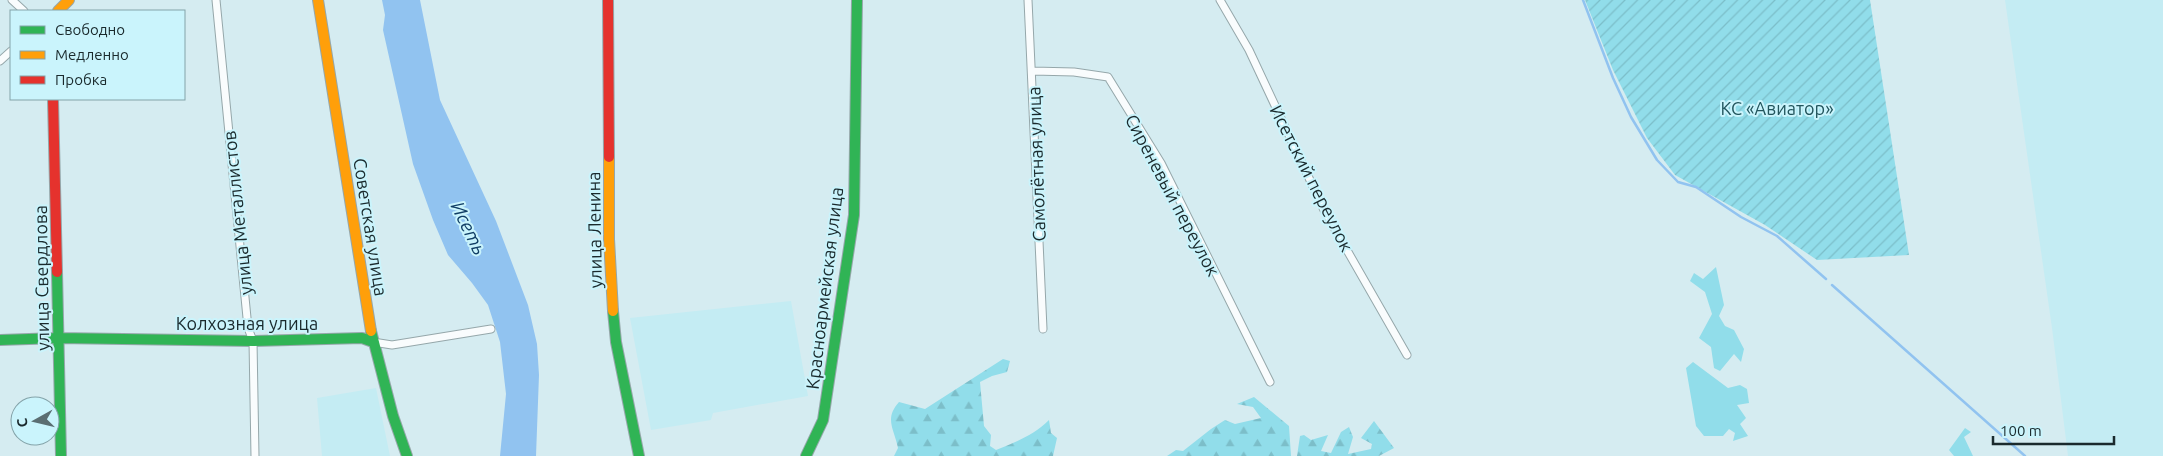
<svg xmlns="http://www.w3.org/2000/svg" width="2163" height="456" viewBox="0 0 2163 456" font-family="Ubuntu,sans-serif">
<style>
.built{fill:#c4ecf3}
.green{fill:#91ddea}
.forest{fill:url(#forest-firs)}
.garden{fill:url(#garden-furrows)}
.water{fill:#91c3f0}
.lines{fill:none;stroke-linecap:round;stroke-linejoin:round}
.stream{stroke:#91c3f0;stroke-width:2.5}
.street-casing{stroke:#95a7aa;stroke-width:9}
.fast-casing{stroke:#95a7aa;stroke-width:12}
.slow-casing{stroke:#95a7aa;stroke-width:12}
.jam-casing{stroke:#95a7aa;stroke-width:12}
.street{stroke:#f9fcfd;stroke-width:7}
.fast{stroke:#30b455;stroke-width:10}
.slow{stroke:#ff9f0a;stroke-width:10}
.jam{stroke:#e5322d;stroke-width:10}
.labels{text-anchor:middle;dominant-baseline:central;stroke-width:4;stroke-linejoin:round;paint-order:stroke}
.park-label{font-size:18px;fill:#22555d;stroke:#caf4fc}
.street-label{font-size:18px;fill:#1a2a2d;stroke:#caf4fc}
.water-label{font-size:19px;font-style:italic;fill:#113e65;stroke:#caf4fc}
</style>
<defs>
<pattern id="forest-firs" width="22" height="20" patternUnits="userSpaceOnUse" patternTransform="scale(1.25)"><rect width="22" height="20" fill="#91ddea"/><path d="M5 1l3.5 6h-7zM16 11l3.5 6h-7z" fill="#7cbec9"/></pattern>
<pattern id="garden-furrows" width="10" height="10" patternUnits="userSpaceOnUse" patternTransform="scale(1.25)"><rect width="10" height="10" fill="#91ddea"/><path d="M-1 1l2-2M0 10L10 0M9 11l2-2" fill="none" stroke="#7cbec9"/></pattern>
</defs>
<rect width="100%" height="100%" fill="#d5ecf1"/>
<path class="built" d="M2005 0H2163V456H2068L2052 328Z
M791 301 808 396 713 413 711 420 651 430 630 318Z
M376 388 390 456H322L317 398Z"/>
<path class="green" d="M1716 267 1724 305 1719 316 1725 326 1734 330 1744 349 1741 362 1734 354 1720 371 1714 368 1711 347 1699 338 1712 314 1705 292 1690 281 1694 273 1703 279Z
M1693 362 1728 388 1740 385 1747 389 1749 403 1737 405 1746 418 1740 424 1748 436 1733 441 1735 433 1729 429 1723 436H1704L1696 426 1686 368Z
M1965 428 1971 432 1964 437 1973 456H1954L1949 450Z"/>
<path class="forest" d="M1003 359 1010 361 1007 372 992 376 980 382 984 426 991 435 990 446 996 450C1016 442 1034 435 1049 420L1051 433 1057 438 1053 456H894L898 448C894 428 884 419 899 402L925 409Z
M1254 397 1289 426 1291 456H1167L1176 450 1183 451 1211 429 1225 420 1235 424 1261 418 1253 407 1237 404Z
M1374 421 1394 448 1379 456H1297L1300 436 1304 435 1311 440 1328 435 1321 451 1331 453 1341 432 1349 427 1353 437 1348 454 1371 449 1372 444 1361 438Z"/>
<path class="garden" d="M1585 0H1870L1909 255 1817 260 1765 225 1675 175 1647 138 1613 70Z"/>
<path class="water" d="M382 0H420L440 100 496 221 528 305 537 344 539 375 536 456H500L506 394 500 342 488 305 472 283 448 255 433 220 413 164 383 30 385 15Z"/>
<g class="lines">
<path class="stream" d="M1583 0 1613 78 1631 117 1657 160 1678 182 1696 187 1741 217 1777 236 1826 279
M1832 285 2025 456"/>
<g class="street-casing">
<path id="street" d="M12 0 24 11
M216 0 248 328 253 341 255 456
M1028 0 1043 329
M1220 0 1249 50 1324 210 1407 355
M0 61 11 51
M1033 71 1074 72 1108 77 1161 163 1270 382
M373 342 392 345 491 329"/>
</g>
<g class="fast-casing">
<path id="fast" d="M57 272 61 456
M613 311 616 342 639 456
M371 331 393 416 407 456
M0 340 58 338 253 341 362 338 373 342
M806 456 823 420 854 215 857 0"/>
</g>
<g class="slow-casing">
<path id="slow" d="M318 0 371 331
M58 11 69 0
M609 157V239L613 311"/>
</g>
<g class="jam-casing">
<path id="jam" d="M608 0 609 157
M53 99 57 272"/>
</g>
<use href="#street" class="street"/>
<use href="#fast" class="fast"/>
<use href="#slow" class="slow"/>
<use href="#jam" class="jam"/>
</g>
<g class="labels">
<g class="park-label">
<text x="1777" y="108">КС «Авиатор»</text>
</g>
<g class="street-label">
<text transform="translate(1036 164) rotate(-92)">Самолётная улица</text>
<text transform="translate(1312 178) rotate(63)">Исетский переулок</text>
<text transform="translate(1173 195) rotate(62)">Сиреневый переулок</text>
<text transform="translate(237 213) rotate(-96)">улица Металлистов</text>
<text transform="translate(371 227) rotate(81)">Советская улица</text>
<text transform="translate(594 230) rotate(-91)">улица Ленина</text>
<text transform="translate(41 278) rotate(-91)">улица Свердлова</text>
<text transform="translate(824 288) rotate(-83)">Красноармейская улица</text>
<text x="247" y="323">Колхозная улица</text>
</g>
<g class="water-label">
<text transform="translate(469 228) rotate(64)">Исеть</text>
</g>
</g>
<rect x="10" y="10" width="175" height="90" fill="#caf4fc" stroke="#84a3a9"/>
<rect x="20" y="26" width="25" height="8" fill="#30b455" stroke="#84a3a9"/>
<text x="55" y="35" font-size="15" fill="#1a2a2d">Свободно</text>
<rect x="20" y="51" width="25" height="8" fill="#ff9f0a" stroke="#84a3a9"/>
<text x="55" y="60" font-size="15" fill="#1a2a2d">Медленно</text>
<rect x="20" y="76" width="25" height="8" fill="#e5322d" stroke="#84a3a9"/>
<text x="55" y="85" font-size="15" fill="#1a2a2d">Пробка</text>
<g transform="translate(35 421) rotate(262)"><circle r="24" fill="#caf4fc" stroke="#84a3a9"/>
<path d="M0-4L9 19L0 12L-9 19Z" fill="#5b6e72"/>
<text y="-8" font-size="14" font-weight="bold" text-anchor="middle" fill="#1a2a2d">С</text>
</g>
<path d="M1993 436v8h121v-8" fill="none" stroke="#1a2a2d" stroke-width="2.5"/>
<text x="2000" y="436" font-size="15" fill="#1a2a2d" stroke="#caf4fc" stroke-width="4" paint-order="stroke">100 m</text>
</svg>
